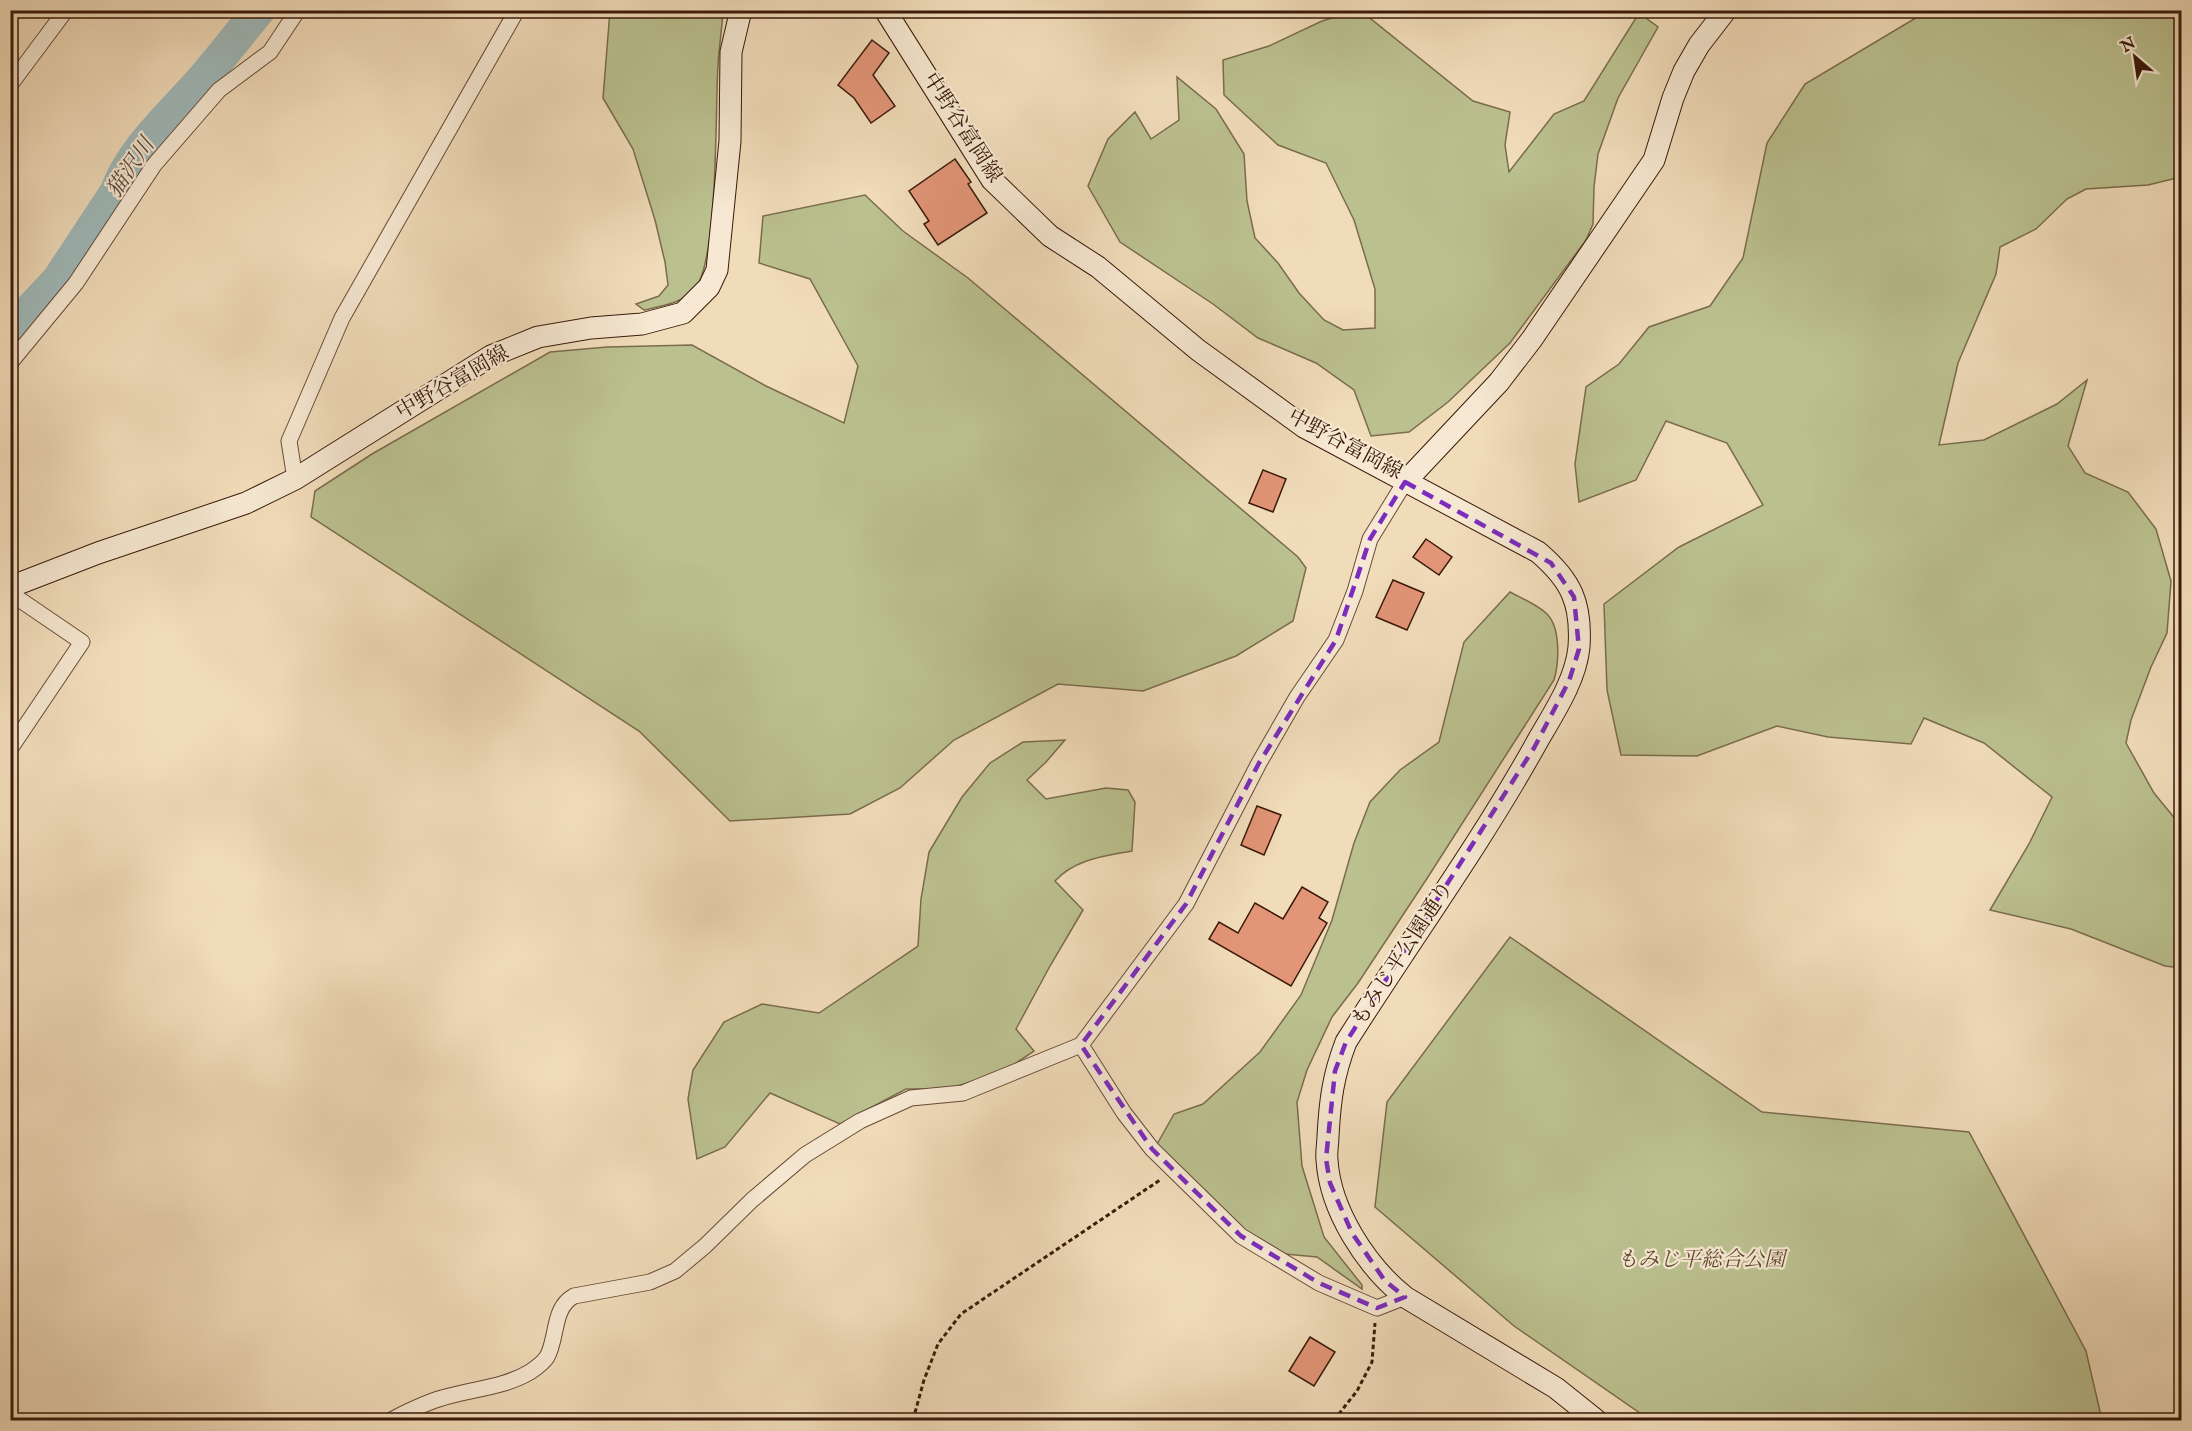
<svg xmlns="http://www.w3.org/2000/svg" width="2192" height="1431" viewBox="0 0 2192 1431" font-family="'IM FELL English','Noto Serif JP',serif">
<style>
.green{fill:#bbc08f;stroke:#7a6c4c;stroke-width:1.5}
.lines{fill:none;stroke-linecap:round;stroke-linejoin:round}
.river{stroke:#9fb9ba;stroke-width:33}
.building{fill:#e29577;stroke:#3a1909;stroke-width:1.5}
.street-casing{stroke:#684a35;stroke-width:17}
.secondary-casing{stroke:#3a1909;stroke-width:23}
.path{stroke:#3a1909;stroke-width:3;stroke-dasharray:4.5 3;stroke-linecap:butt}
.street{stroke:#f6e8d2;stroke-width:15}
.secondary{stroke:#f6e8d2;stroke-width:21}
.marked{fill:none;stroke:#7b2cbf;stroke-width:4.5;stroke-dasharray:12 8;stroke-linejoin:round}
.labels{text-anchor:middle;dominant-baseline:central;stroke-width:4.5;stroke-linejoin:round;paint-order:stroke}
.street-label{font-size:21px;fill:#3a1909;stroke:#f6e8d2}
.park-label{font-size:21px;font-style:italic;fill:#614b31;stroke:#f6e8d2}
.water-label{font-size:22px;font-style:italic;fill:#58493e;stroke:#f6e8d2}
</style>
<rect width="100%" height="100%" fill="#f1dcba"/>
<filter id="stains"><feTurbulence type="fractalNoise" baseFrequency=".00333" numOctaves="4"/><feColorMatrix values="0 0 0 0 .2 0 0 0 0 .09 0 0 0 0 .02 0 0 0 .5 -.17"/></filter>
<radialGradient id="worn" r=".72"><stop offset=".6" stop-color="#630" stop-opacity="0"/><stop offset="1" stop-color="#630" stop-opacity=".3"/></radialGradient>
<path class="green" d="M1358 10 1361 11 1473 101 1510 112 1505 145 1509 172 1554 114 1584 101 1639 13 1658 27 1618 98 1598 154 1594 187 1593 224 1586 240 1510 343 1448 402 1409 432 1371 436 1354 390 1316 363 1258 338 1213 304 1120 242 1088 186 1108 139 1135 112 1151 139 1179 120 1177 77 1216 109 1244 154 1247 201 1255 238 1278 263 1299 293 1324 320 1343 330 1375 328V289L1354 220 1326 163 1278 145 1224 95 1223 60 1269 46 1322 21Z
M1929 10 2181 11V177L2148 185 2086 189 2067 199 2036 229 2000 247 1996 274 1958 363 1939 445 1984 440 2057 404 2087 380 2068 446 2085 473 2128 492 2156 529 2171 581 2167 633 2151 667 2131 720 2126 743 2154 793 2181 826V968L2165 966 2071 929 1990 910 2029 844 2052 797 1984 743 1924 718 1911 744 1828 737 1777 726 1697 756 1621 755 1607 690 1604 604 1679 547 1763 505 1727 443 1666 421 1636 480 1579 502 1575 464 1586 387 1619 364 1649 327 1710 306 1743 258 1767 143 1805 84Z
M610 11H723C722 29 719 47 718 65 715 108 719 263 694 290 680 304 662 306 644 310L636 304 659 296 668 285 665 262 655 220 633 149 603 98Z
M865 195 903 231 968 278 1298 557 1306 568 1293 621 1236 656 1143 691 1058 684 954 740 900 788 850 814 730 821 639 731 311 517 315 491 372 454 550 352 607 347 692 345 766 386 844 423 858 366 810 279 759 263 763 216Z
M1510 592C1521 598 1538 605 1547 614 1561 628 1559 663 1554 680L1426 880 1358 983 1332 1017 1307 1070 1297 1102 1302 1166 1324 1237 1362 1285V1289L1317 1257 1285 1254 1244 1232 1156 1146 1174 1114 1203 1104 1260 1052 1301 995 1332 920 1354 843 1370 802 1400 770 1439 742 1464 642Z
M1065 740 1046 762 1027 780 1046 799 1106 788 1128 790 1135 802 1132 851C1105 856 1075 859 1055 881L1083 910 1050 966 1016 1029 1034 1051 1004 1071 948 1089H906L840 1124 770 1093 725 1147 697 1159 688 1099 693 1070 724 1022 762 1004 819 1013 918 946 921 899 929 852 962 797 990 763 1023 742Z
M1510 937 1762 1112 1969 1132 2086 1351 2102 1420H1650L1514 1326 1375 1207 1387 1102Z"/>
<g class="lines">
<path class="river" d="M10 331 58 280 116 192C132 149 170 116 200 82 220 59 239 34 259 10"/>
</g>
<path class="building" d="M872 40 889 53 873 75 895 106 871 123 854 98 838 85Z
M955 159 971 182 968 184 987 213 938 245 924 224 929 221 909 191Z
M1263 470 1286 479 1273 512 1249 503Z
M1426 539 1452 557 1439 575 1413 557Z
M1393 580 1424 593 1407 630 1376 617Z
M1257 806 1281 815 1264 855 1241 845Z
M1302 887 1328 902 1319 918 1327 923 1291 986 1209 939 1219 922 1238 933 1255 903 1283 919Z
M1310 1337 1335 1352 1314 1386 1289 1371Z"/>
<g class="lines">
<g class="street-casing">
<path id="street" d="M10 85 66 10
M10 363 76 283 154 165 219 90 270 52 298 10
M295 479 289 441 342 318 517 10
M10 593 82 642 10 749
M1081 1045 1124 1113 1152 1149 1241 1236 1319 1283 1377 1308 1405 1297
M391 1420C407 1412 424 1403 442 1398 471 1389 503 1388 530 1372 536 1368 543 1363 547 1357 558 1337 552 1308 574 1296L650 1282 675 1271 705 1246 752 1200 805 1155 860 1121 911 1098 963 1093 1081 1045 1186 904 1259 763 1297 697 1336 640 1355 591 1370 539 1405 482"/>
</g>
<g class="secondary-casing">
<path id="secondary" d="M885 10 992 180 1050 236 1098 267 1198 350 1304 427 1538 552C1571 580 1582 603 1579 647 1576 680 1553 714 1537 742 1480 845 1409 942 1346 1042 1333 1076 1330 1100 1328 1136 1328 1144 1326 1152 1327 1160 1330 1210 1366 1266 1405 1297L1556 1388 1596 1420
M1405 482 1499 382 1532 339 1654 160 1673 98 1684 71 1699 45 1726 10
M10 587 98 553 246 503 295 479 491 356 538 337 591 328 642 324 683 313 709 287 717 270 730 141 731 52 740 14 743 10"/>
</g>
<path class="path" d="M913 1420 924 1380 938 1344 961 1314 1160 1180
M1334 1420 1357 1391 1372 1362 1375 1323"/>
<use href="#street" class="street"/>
<use href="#secondary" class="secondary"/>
</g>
<path class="marked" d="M1405 482 1551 563 1574 597 1579 649 1569 681 1534 748 1346 1042 1335 1071 1326 1159 1330 1183 1352 1233 1385 1281 1405 1297 1377 1308 1319 1283 1241 1236 1152 1149 1081 1045 1186 904 1259 763 1336 640 1370 539Z"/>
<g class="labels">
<g class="street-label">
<text transform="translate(962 128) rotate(57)">中野谷富岡線</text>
<text transform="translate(453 383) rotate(-30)">中野谷富岡線</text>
<text transform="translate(1345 445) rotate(28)">中野谷富岡線</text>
<text transform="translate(1403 954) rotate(-57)">もみじ平公園通り</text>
</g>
<g class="park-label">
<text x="1701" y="1260">もみじ平総合公園</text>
</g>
<g class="water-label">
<text transform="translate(131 168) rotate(-56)">猫沢川</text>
</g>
</g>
<rect width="2192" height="1431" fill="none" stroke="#f1dcba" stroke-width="36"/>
<rect x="12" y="12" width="2168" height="1407" fill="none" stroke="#3a1909" stroke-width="3"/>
<rect x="18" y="18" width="2156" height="1395" fill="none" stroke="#3a1909" stroke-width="1.5"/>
<g transform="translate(2135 57) rotate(331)" stroke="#f6e8d2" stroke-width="4.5" paint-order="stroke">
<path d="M0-4.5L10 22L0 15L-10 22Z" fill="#3a1909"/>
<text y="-9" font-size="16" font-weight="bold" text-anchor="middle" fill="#3a1909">N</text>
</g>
<rect width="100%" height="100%" filter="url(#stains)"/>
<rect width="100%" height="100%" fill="url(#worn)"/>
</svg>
